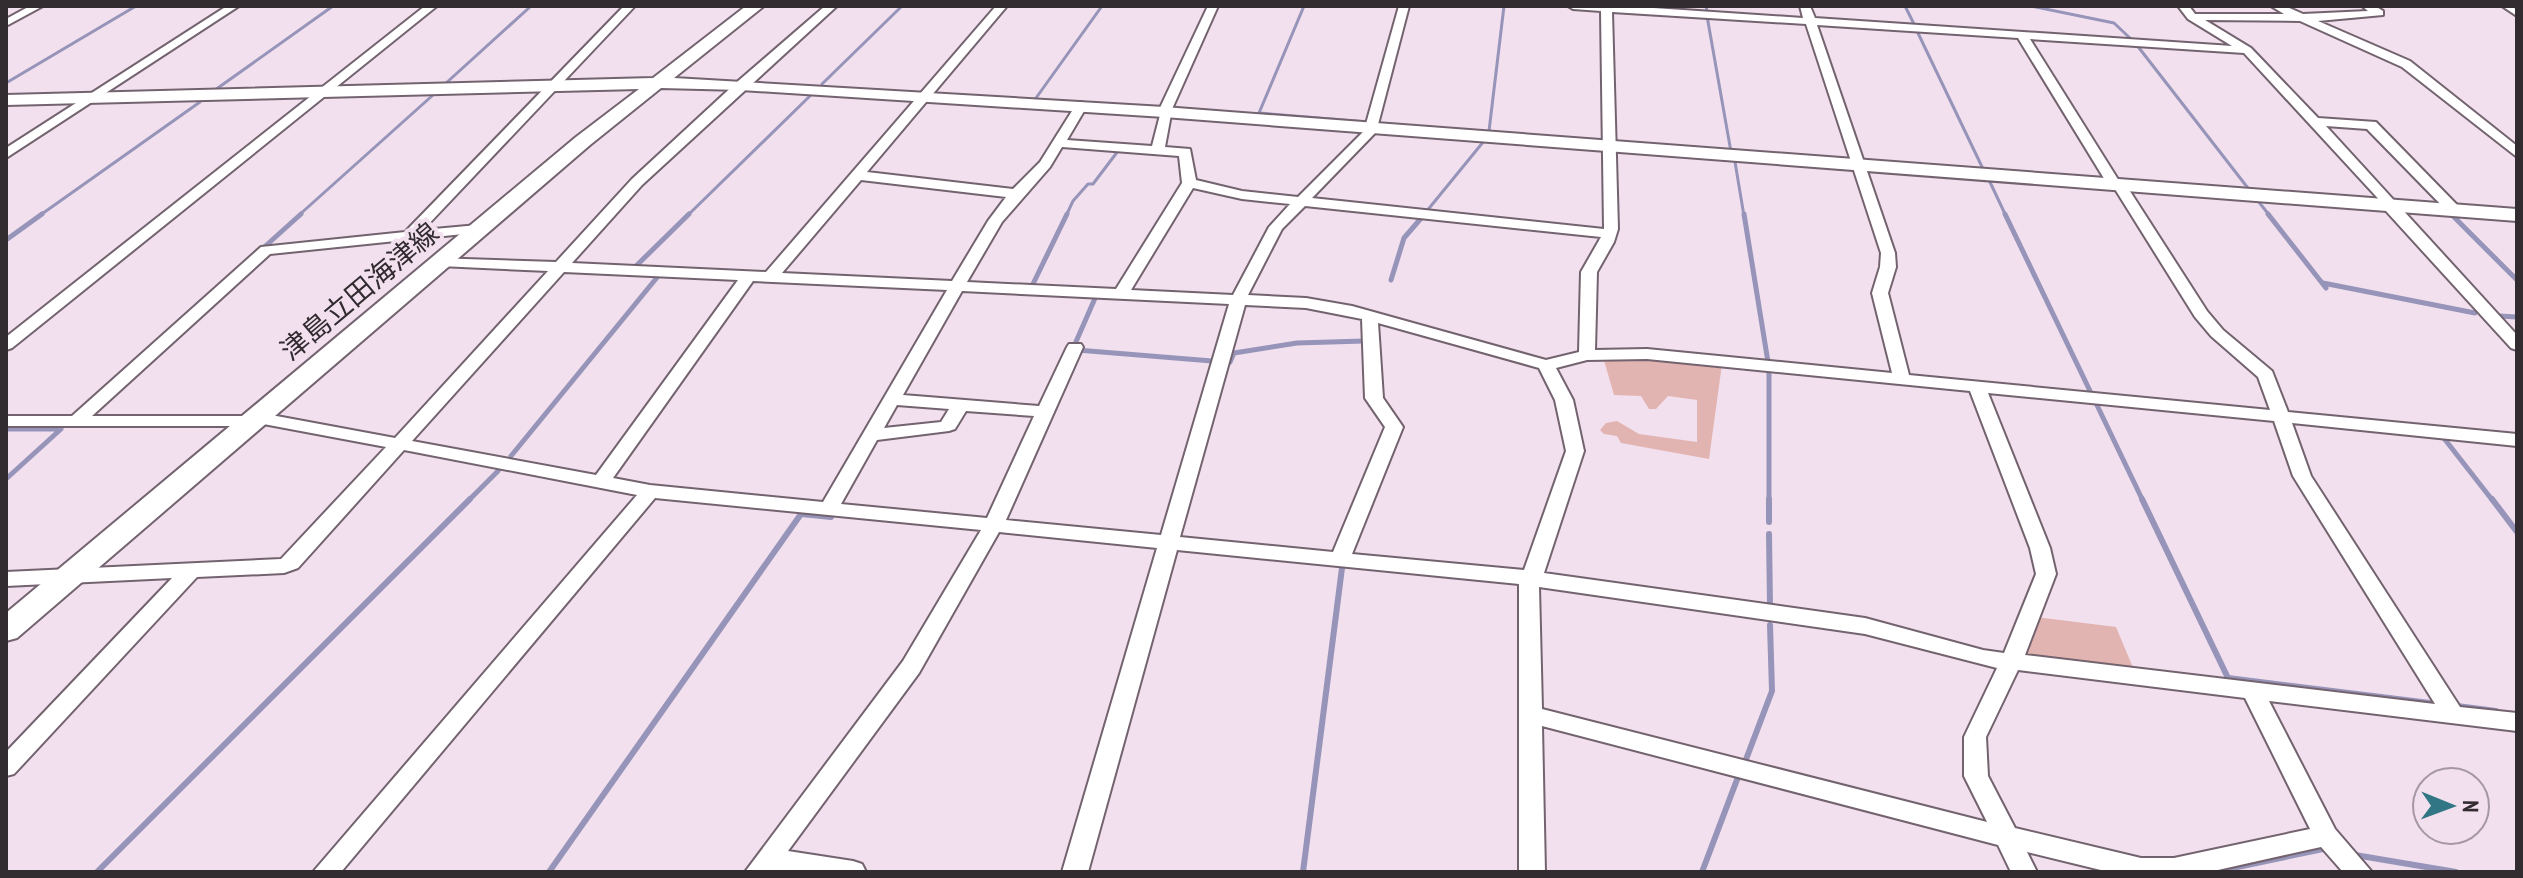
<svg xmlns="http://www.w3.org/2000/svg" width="2523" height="878" viewBox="0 0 2523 878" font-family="'PT Sans Narrow','Noto Sans JP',sans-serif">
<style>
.green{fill:#e2b4b1}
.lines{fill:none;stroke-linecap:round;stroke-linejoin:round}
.stream-far2{stroke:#9794b9;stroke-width:3}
.stream-far1{stroke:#9794b9;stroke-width:5}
.stream{stroke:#9794b9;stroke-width:6}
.street-casing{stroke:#73636f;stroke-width:4}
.secondary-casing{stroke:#73636f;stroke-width:4}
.street{fill:#fff;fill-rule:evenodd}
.secondary{fill:#fff;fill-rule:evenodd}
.labels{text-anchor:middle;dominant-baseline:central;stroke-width:8;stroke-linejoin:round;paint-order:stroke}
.street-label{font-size:28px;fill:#322b30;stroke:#f2e0ee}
</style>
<rect width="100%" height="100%" fill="#f2e0ee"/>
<path class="green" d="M1647 356 1722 364 1709 459 1621 443 1617 436 1604 434 1600 430 1606 423 1617 421 1639 434 1697 442V400L1668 396 1656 409H1649L1641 396 1614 395 1603 357Z
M2036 617 2116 627 2134 670 2020 656Z"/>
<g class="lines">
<path class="stream-far2" d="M1304 6 1259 113 1367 122
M1706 6 1707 11
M1905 6 1915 26
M2031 6 2114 23 2132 40
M2510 6 2517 11
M1707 16 1731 152
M1917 31 1984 171
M2136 44 2251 192
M6 83 136 6
M445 84 531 6
M822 84 902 6
M215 90 333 6
M1036 98 1102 6
M1489 131 1504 6
M1735 162 1744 216
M1989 180 2006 216
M2258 201 2270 216
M1426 212 1484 141
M39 216 200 102
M298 216 433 95
M687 216 813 93
M1066 216 1073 201 1088 184H1093L1118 151"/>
<path class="stream-far1" d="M1744 214 1768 362
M2005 214 2091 393
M2268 214 2326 288
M2454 217 2517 280
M6 240 42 214
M261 250 301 214
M634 268 689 214
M1391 280 1404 238 1423 216
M2323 283 2475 313
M1037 287 1032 286 1067 214
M2499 316 2517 317
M1075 344 1096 296
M1077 350 1212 361
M1230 362 1234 353 1297 343 1364 341
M1769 370V501
M2095 401 2143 501
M6 429H59
M2443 437 2493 501
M511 456 659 275
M6 479 61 429
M468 501 498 471"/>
<path class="stream" d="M1769 499V522
M2142 499 2228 678 2438 704
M2492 499 2517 532
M1769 534 1770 606
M2457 706 2496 711
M1745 762 1772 691 1770 625
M2355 855 2456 872
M97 872 470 499
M549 872 801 514 831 517
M1303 872 1342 568
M1702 872 1738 777
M2229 872 2228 869 2323 849"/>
<g class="street-casing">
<path id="street" d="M30 6H43L6 26V19Z
M227 6H239L6 158V148Z
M425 6H437L12 348 6 350V337Z
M624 6H635L423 230 478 225 485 229 483 232 270 254 92 416H247L255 412 395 438 548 271 440 266 435 264V258L556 262 632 179 737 82 825 6H837L642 185 572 263 766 272 996 6H1007L867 172 1013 189 1040 162 1077 103 1081 102 1087 106 1067 140 1152 146 1160 115 1158 112 1208 6H1218L1172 109 1165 147 1190 149 1196 180 1242 191 1298 197 1364 131 1399 6H1409L1376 132 1312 198 1604 229 1601 11 1573 9 1568 6H1624L1803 18 1800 6H1810L1815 18 2232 46 2188 19 2178 6H2189L2195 14H2284L2271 6H2285L2303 14 2368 11 2362 6H2375L2383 11V15L2318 21 2410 61 2517 146V157L2402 67 2300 21 2205 20 2251 48 2318 118 2376 122 2461 209V215H2451L2367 129 2326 126 2517 335V350L2511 348 2386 211 2385 206 2244 53 2030 39 2119 181 2126 185 2207 311 2223 330 2272 371 2288 412 2517 434V446L2292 423 2311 476 2460 707 2517 713V731L2269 701 2335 829 2372 872H2343L2321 847 2209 872H2109L2027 852 2037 872H2011L1998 845 1542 726 1545 872H1519V584L1177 550 1088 872H1062L1157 548 999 532 919 673 788 851 853 861 862 864 866 872H745L903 661 981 530 655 498 341 872H313L637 495 404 450 298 568 284 573 197 577 14 774 6 776V752L172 578 6 586V572L281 559 386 447 258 423 251 426H6V416H72L261 247 405 232ZM1612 12 1806 24 1881 253 1880 267 1872 293 1892 373 1647 349 1595 350 1597 272 1614 242 1618 229ZM1817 25 2018 38 2108 185 2115 189 2195 317 2211 336 2258 377 2270 410 1909 375 1888 293 1896 267 1895 253ZM1062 147 1179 156 1182 183 1116 289 967 282 1002 222 1050 167ZM861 180 1006 197 988 221 952 281 782 273ZM1193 188 1242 199 1290 204 1269 227 1233 295 1131 290ZM1305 206 1601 237 1581 272 1579 352 1546 360 1352 306 1306 298 1248 295 1282 229ZM564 272 738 280 596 475 412 441ZM753 281 947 290 823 502 650 485 613 478ZM962 291 1229 304 1161 535 1006 520 1083 347 1081 344H1069L1067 347 1039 406 903 395ZM1245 305 1306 308 1362 319 1365 398 1385 427 1333 552 1180 537ZM1378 323 1539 368 1555 400 1566 451 1524 570 1352 554 1403 427 1383 398ZM1647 359 1970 391 2030 548 2036 574 2004 653 1983 650 1865 618 1544 573 1584 451 1573 400 1556 368 1587 360ZM1988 393 2274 421 2293 476 2435 704 2025 655 2056 574 2050 548ZM897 405 949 409 941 422 884 428ZM966 411 1034 416 987 518 841 504 877 440 949 431 955 429ZM1539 587 1865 634 1997 668 1964 737V776L1987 822 1542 709ZM2018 670 2245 698 2310 829 2174 858H2141L2015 828 1988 776 1986 737Z
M2502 6H2514L2517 16Z"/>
</g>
<g class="secondary-casing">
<path id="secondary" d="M746 6H764L674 78 1164 107 2517 209V221L1164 117 741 90 661 88 590 145 17 638 6 641V613L576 137 639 89 6 105V95L653 78Z"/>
</g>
<use href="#street" class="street"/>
<use href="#secondary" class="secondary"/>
</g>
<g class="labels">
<g class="street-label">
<text transform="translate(359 291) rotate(-40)">津島立田海津線</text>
</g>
</g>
<rect width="2523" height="878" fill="none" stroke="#322b30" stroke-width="16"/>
<g transform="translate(2451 806) rotate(91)"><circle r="38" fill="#f2e0ee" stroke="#a598a2" stroke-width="2"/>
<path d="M0-6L14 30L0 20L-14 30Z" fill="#317685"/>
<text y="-12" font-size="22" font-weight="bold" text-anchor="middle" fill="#322b30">N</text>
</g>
</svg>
